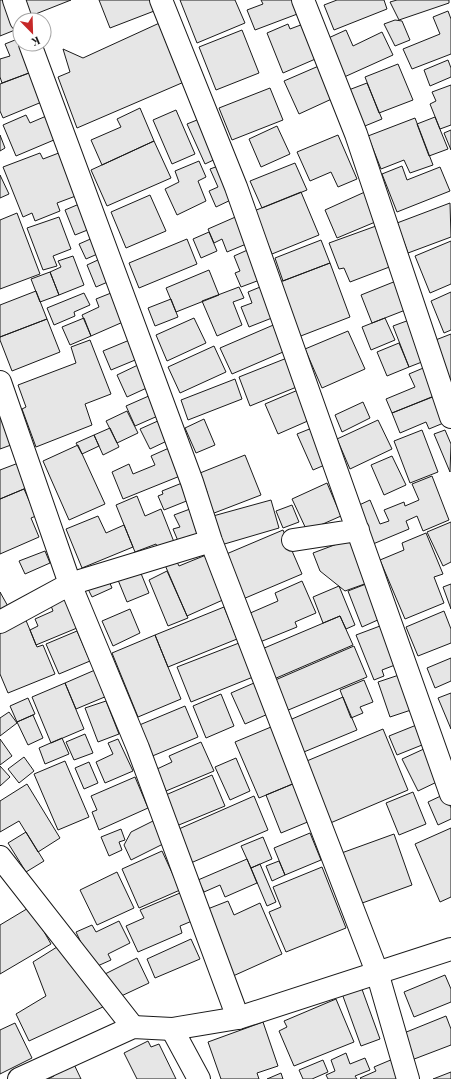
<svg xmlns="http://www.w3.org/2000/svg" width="451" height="1079" viewBox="0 0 451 1079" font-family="'Playfair Display',serif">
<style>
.building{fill:#e6e6e6;stroke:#1a1a1a}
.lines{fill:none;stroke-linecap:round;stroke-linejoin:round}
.street-casing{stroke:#1a1a1a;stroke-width:24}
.secondary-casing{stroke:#1a1a1a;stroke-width:24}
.street{stroke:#fff;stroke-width:22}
.secondary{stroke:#fff;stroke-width:22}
</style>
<rect width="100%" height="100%" fill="#fff"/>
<path class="building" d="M0 0H10L20 28 0 36Z
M21 0H71L28 17Z
M99 0H159L162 8 110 28Z
M180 0H235L245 23 197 43Z
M261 0H295L300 13 255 30 247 10 263 4Z
M337 0H384L387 9 334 30 324 5Z
M397 0H449V3L399 20 390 2Z
M448 11 451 19V54L412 69 403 49 440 34 433 17Z
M166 20 191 79 77 128 58 77 70 72 63 49 83 58Z
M395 20 402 21 410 40 395 46 384 24Z
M306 23 320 57 283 73 267 33 288 24 290 29Z
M242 30 259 73 216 90 199 47Z
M346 30 353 46 382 32 393 55 342 78 324 40Z
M20 38V44L37 70 2 83 0 77V59L10 56 5 44Z
M448 60 451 68V77L430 86 424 70Z
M398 64 413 100 379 113 365 77Z
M321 65 336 97 299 114 284 81Z
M37 70 49 99 3 118 0 111V84Z
M367 83 382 119 360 128 346 91Z
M451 85V125L440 129 430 104 436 101 432 92Z
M270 88 283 120 232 140 219 108Z
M140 108 154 141 102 165 91 140 121 127 117 119Z
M176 110 195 154 172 164 153 120Z
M51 114 61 137 16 156 3 125 26 115 30 123Z
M435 117 448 149 429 156 417 124Z
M202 118 220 157 205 164 187 124Z
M415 118 433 165 410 173 404 160 381 169 368 136Z
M277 126 290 154 261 167 249 139Z
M451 130V150L444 133Z
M0 135 5 148 0 151Z
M338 135 357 179 338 187 331 172 310 181 297 152Z
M154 141 171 178 107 206 91 170Z
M64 151 81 194 57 203 60 211 35 221 32 213 23 217 3 167 40 153 43 159Z
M199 161 206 177 198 181 206 201 177 215 165 189 179 182 175 171Z
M295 163 307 190 262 208 250 181Z
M221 165 235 198 216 207 209 191 218 187 210 169Z
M402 166 407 180 440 167 450 191 397 212 382 174Z
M0 175 9 194 0 198Z
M367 191 380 220 337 238 325 210Z
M301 192 319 235 272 254 254 211Z
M150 195 166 231 126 248 111 212Z
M84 202 90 229 75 235 65 210Z
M450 203 451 237 408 253 397 223Z
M17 213 40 274 0 289V220Z
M240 215 251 242 227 252 222 239 214 243 208 229Z
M59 217 71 249 53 256 57 266 43 270 27 228Z
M376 226 392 266 350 282 344 268 339 269 329 243Z
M209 232 217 251 201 258 193 239Z
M95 237 102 252 86 259 79 244Z
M187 239 197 264 139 288 129 263Z
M321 240 330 263 283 281 275 258Z
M451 241V284L430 293 415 256Z
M252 248 265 278 241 287 235 273 240 271 234 256Z
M73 256 84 285 59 295 50 272 61 267 58 261Z
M100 259 110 281 96 287 87 265Z
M330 263 350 317 293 339 272 285Z
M209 270 219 295 176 312 166 288Z
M50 272 59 295 40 302 31 279Z
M396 281 408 309 372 323 361 295Z
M265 285 277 316 249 327 241 307 252 303 248 292Z
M239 287 244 298 233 302 242 325 217 336 202 301Z
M36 291 47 319 0 337V305Z
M451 292V330L444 333 431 301Z
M84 293 90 305 74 312 75 316 54 325 47 308Z
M111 293 123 322 91 336 82 315 99 307 96 299Z
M171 299 178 317 155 326 148 308Z
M84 318 91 336 70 345 62 327Z
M194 318 206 343 167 361 156 335Z
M385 318 395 340 371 350 362 327Z
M47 319 60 352 12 371 0 340V337Z
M412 319 427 360 409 367 393 326Z
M278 323 290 349 232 374 220 348Z
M348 331 365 369 322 388 305 349Z
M451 334V387L433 341Z
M132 339 140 358 111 370 103 351Z
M90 340 111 394 85 404 92 425 36 447 22 409 26 407 18 385 76 363 71 347Z
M399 343 409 367 387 376 377 352Z
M214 346 226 372 180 393 168 367Z
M292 356 304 384 250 406 239 377Z
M140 364 151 386 127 397 117 375Z
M428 366 439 394 392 413 386 399 415 387 409 374Z
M235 379 242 399 188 420 181 400Z
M298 390 310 420 278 434 265 404Z
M151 395 160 415 135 426 126 406Z
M435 396 446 422 429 429 426 422 400 433 392 413Z
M363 402 370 418 342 432 335 415Z
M127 411 138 433 117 443 106 421Z
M1 416 11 445 0 449V417Z
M204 419 215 445 196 453 185 428Z
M160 420 169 440 150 449 140 429Z
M378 420 392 449 350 469 337 439Z
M110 428 119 447 103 455 94 435Z
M312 428 327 464 313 470 297 434Z
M422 430 438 472 410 483 394 441Z
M445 430 451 444 450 472 434 434Z
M94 435 99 446 82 454 76 443Z
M78 445 105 504 69 520 43 461Z
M169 448 180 476 123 499 112 472 129 464 133 474 155 465 151 456Z
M245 455 261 495 209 515 201 494 207 492 200 473Z
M392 456 406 485 384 495 371 465Z
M21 462 31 486 0 499V470Z
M432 476 449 520 423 531 417 516 406 521 409 529 373 544 357 506 370 500 380 524 389 521 384 510 404 502 405 506 419 500 412 484Z
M182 483 189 500 164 510 158 496 163 494 162 491Z
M327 483 341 516 307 531 292 499Z
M24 489 36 516 31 518 39 537 0 554V499Z
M137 496 145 516 161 509 174 542 158 549 156 544 135 552 116 505Z
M271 500 279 528 221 545 213 516Z
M292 505 299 522 283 528 276 511Z
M190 509 202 538 181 548 173 529 180 527 174 515Z
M98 516 106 533 124 525 133 547 82 568 66 529Z
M451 522V562L443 566 427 532Z
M283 530 302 574 243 599 224 555Z
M426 533 443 574 434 577 444 603 405 619 380 560 404 550 402 543Z
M353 538 370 582 345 591 320 571 313 553Z
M45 551 50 563 25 574 19 561Z
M206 555 225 599 187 616 165 565 176 560 179 566Z
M140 571 149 593 127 602 118 580Z
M167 571 188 618 168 626 149 580Z
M106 574 112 588 92 597 85 583Z
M302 581 316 613 295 622 297 627 260 642 248 614 278 601 275 593Z
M366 584 380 619 362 627 348 591Z
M451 584V609L443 587Z
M339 586 355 625 346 629 340 616 323 623 313 597Z
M0 592 10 610 0 616Z
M64 597 77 628 36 645 30 630 38 626 35 619 53 611 50 603Z
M224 607 237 639 168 667 155 635Z
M130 609 140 633 113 646 102 621Z
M444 611 451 629V643L418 656 406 627Z
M340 616 353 645 274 679 262 649Z
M25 618 37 647 43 645 55 674 8 693 0 674V633Z
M380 626 395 665 382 670 384 676 374 680 356 635Z
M77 631 90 661 59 674 46 644Z
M155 635 181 699 138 717 112 653Z
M239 643 253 677 191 702 177 667Z
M354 646 367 677 286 711 273 681Z
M451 658V681L435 688 427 668Z
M95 670 107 696 76 709 65 683Z
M399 675 411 710 390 717 378 682Z
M364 680 373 702 360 707 363 713 351 718 340 690Z
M65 683 84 729 51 743 32 697Z
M254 683 268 714 245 724 231 693Z
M451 693V729L438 698Z
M221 694 234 726 206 738 193 706Z
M343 697 357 730 299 754 285 722Z
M28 698 35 714 17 722 10 706Z
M106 701 119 734 98 742 85 708Z
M185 706 198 737 150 757 137 726Z
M9 712 17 723 0 736V718Z
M33 715 43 738 28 745 17 722Z
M419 724 427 743 397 755 389 736Z
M271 727 295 783 259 798 235 742Z
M383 729 408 790 328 824 302 763Z
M85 734 93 753 74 760 66 742Z
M62 738 69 754 45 764 39 748Z
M0 739 12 756 0 765Z
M118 739 133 771 105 783 96 762 113 754 108 743Z
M201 742 214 771 166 791 157 769 172 762 169 756Z
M426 748 441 780 418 791 402 759Z
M24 757 34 771 19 783 8 769Z
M236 758 250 791 230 800 215 767Z
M65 761 89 817 58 830 34 774Z
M89 762 98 783 84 789 75 768Z
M0 766 10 777 0 786Z
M212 775 225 806 174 827 161 797Z
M135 777 148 808 99 830 92 812 97 810 91 796Z
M295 783 310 821 281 833 266 795Z
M27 784 60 838 38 852 19 821 0 832V801Z
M413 792 426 824 399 835 386 803Z
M445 794 451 808V819L438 825 428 802Z
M254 796 268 830 186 865 172 832Z
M153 821 165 843 131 860 124 845 131 832Z
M451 828V897L440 902 415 844Z
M121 829 125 840 119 842 122 850 109 856 101 837Z
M26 832 44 861 26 872 8 843Z
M310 833 321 860 285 875 274 848Z
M394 834 412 885 354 906 336 855Z
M263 837 272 859 251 868 241 846Z
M162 851 180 890 139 908 122 869Z
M247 859 257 883 225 897 220 885 204 892 198 880Z
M279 861 285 875 272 881 266 866Z
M260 864 276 902 267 906 251 868Z
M322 867 346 928 286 952 269 912 281 907 273 887Z
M117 872 134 908 97 925 80 890Z
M180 893 192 921 180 926 182 933 138 952 126 926 144 918 140 910Z
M228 901 234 915 260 903 282 954 233 976 205 910Z
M30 907 51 944 0 974V925Z
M119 921 130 943 108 954 111 960 93 968 76 932 92 925 96 932Z
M191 939 200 959 155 978 147 959Z
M57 947 105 1006 29 1041 16 1014 46 996 33 962Z
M137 958 149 983 117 998 105 974Z
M445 975 451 989V1002L414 1017 404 992Z
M359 981 380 1039 361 1046 340 988Z
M336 999 354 1042 294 1066 279 1031 287 1027 284 1021Z
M446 1016 451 1029V1045L409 1061 399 1035Z
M263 1022 278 1066 257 1073 259 1079H221L208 1042Z
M15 1023 32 1058 0 1074V1030Z
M148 1041 151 1047 159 1044 176 1079H137L124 1053Z
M346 1053 350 1064 365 1058 370 1070 355 1076 357 1079H328L326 1075 335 1071 331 1060Z
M71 1058 81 1079H48L54 1076 51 1068Z
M393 1059 401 1079H361L360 1078 376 1071 374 1067Z
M323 1060 328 1072 312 1079H303L299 1070Z
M451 1072V1079H433Z
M281 1073 283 1079H267Z"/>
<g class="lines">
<g class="street-casing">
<path id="street" d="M14 0 21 20
M161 0 236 187 451 794
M303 0 356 134 451 417
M30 44 192 482 211 541 377 972 408 1079
M0 382 70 584 138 748 238 1018
M293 540 358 530
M0 622 70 584 211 541
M0 857 133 1027
M172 1029 199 1079"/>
</g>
<g class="secondary-casing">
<path id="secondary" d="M19 1079 133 1027 172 1029 238 1018 451 949"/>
</g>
<use href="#street" class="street"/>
<use href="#secondary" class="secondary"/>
</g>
<g transform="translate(32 32) rotate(157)"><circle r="19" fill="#ffffff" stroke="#a3a3a3"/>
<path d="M0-3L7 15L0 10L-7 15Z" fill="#c62828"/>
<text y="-6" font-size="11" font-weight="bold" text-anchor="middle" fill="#1a1a1a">K</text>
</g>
</svg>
